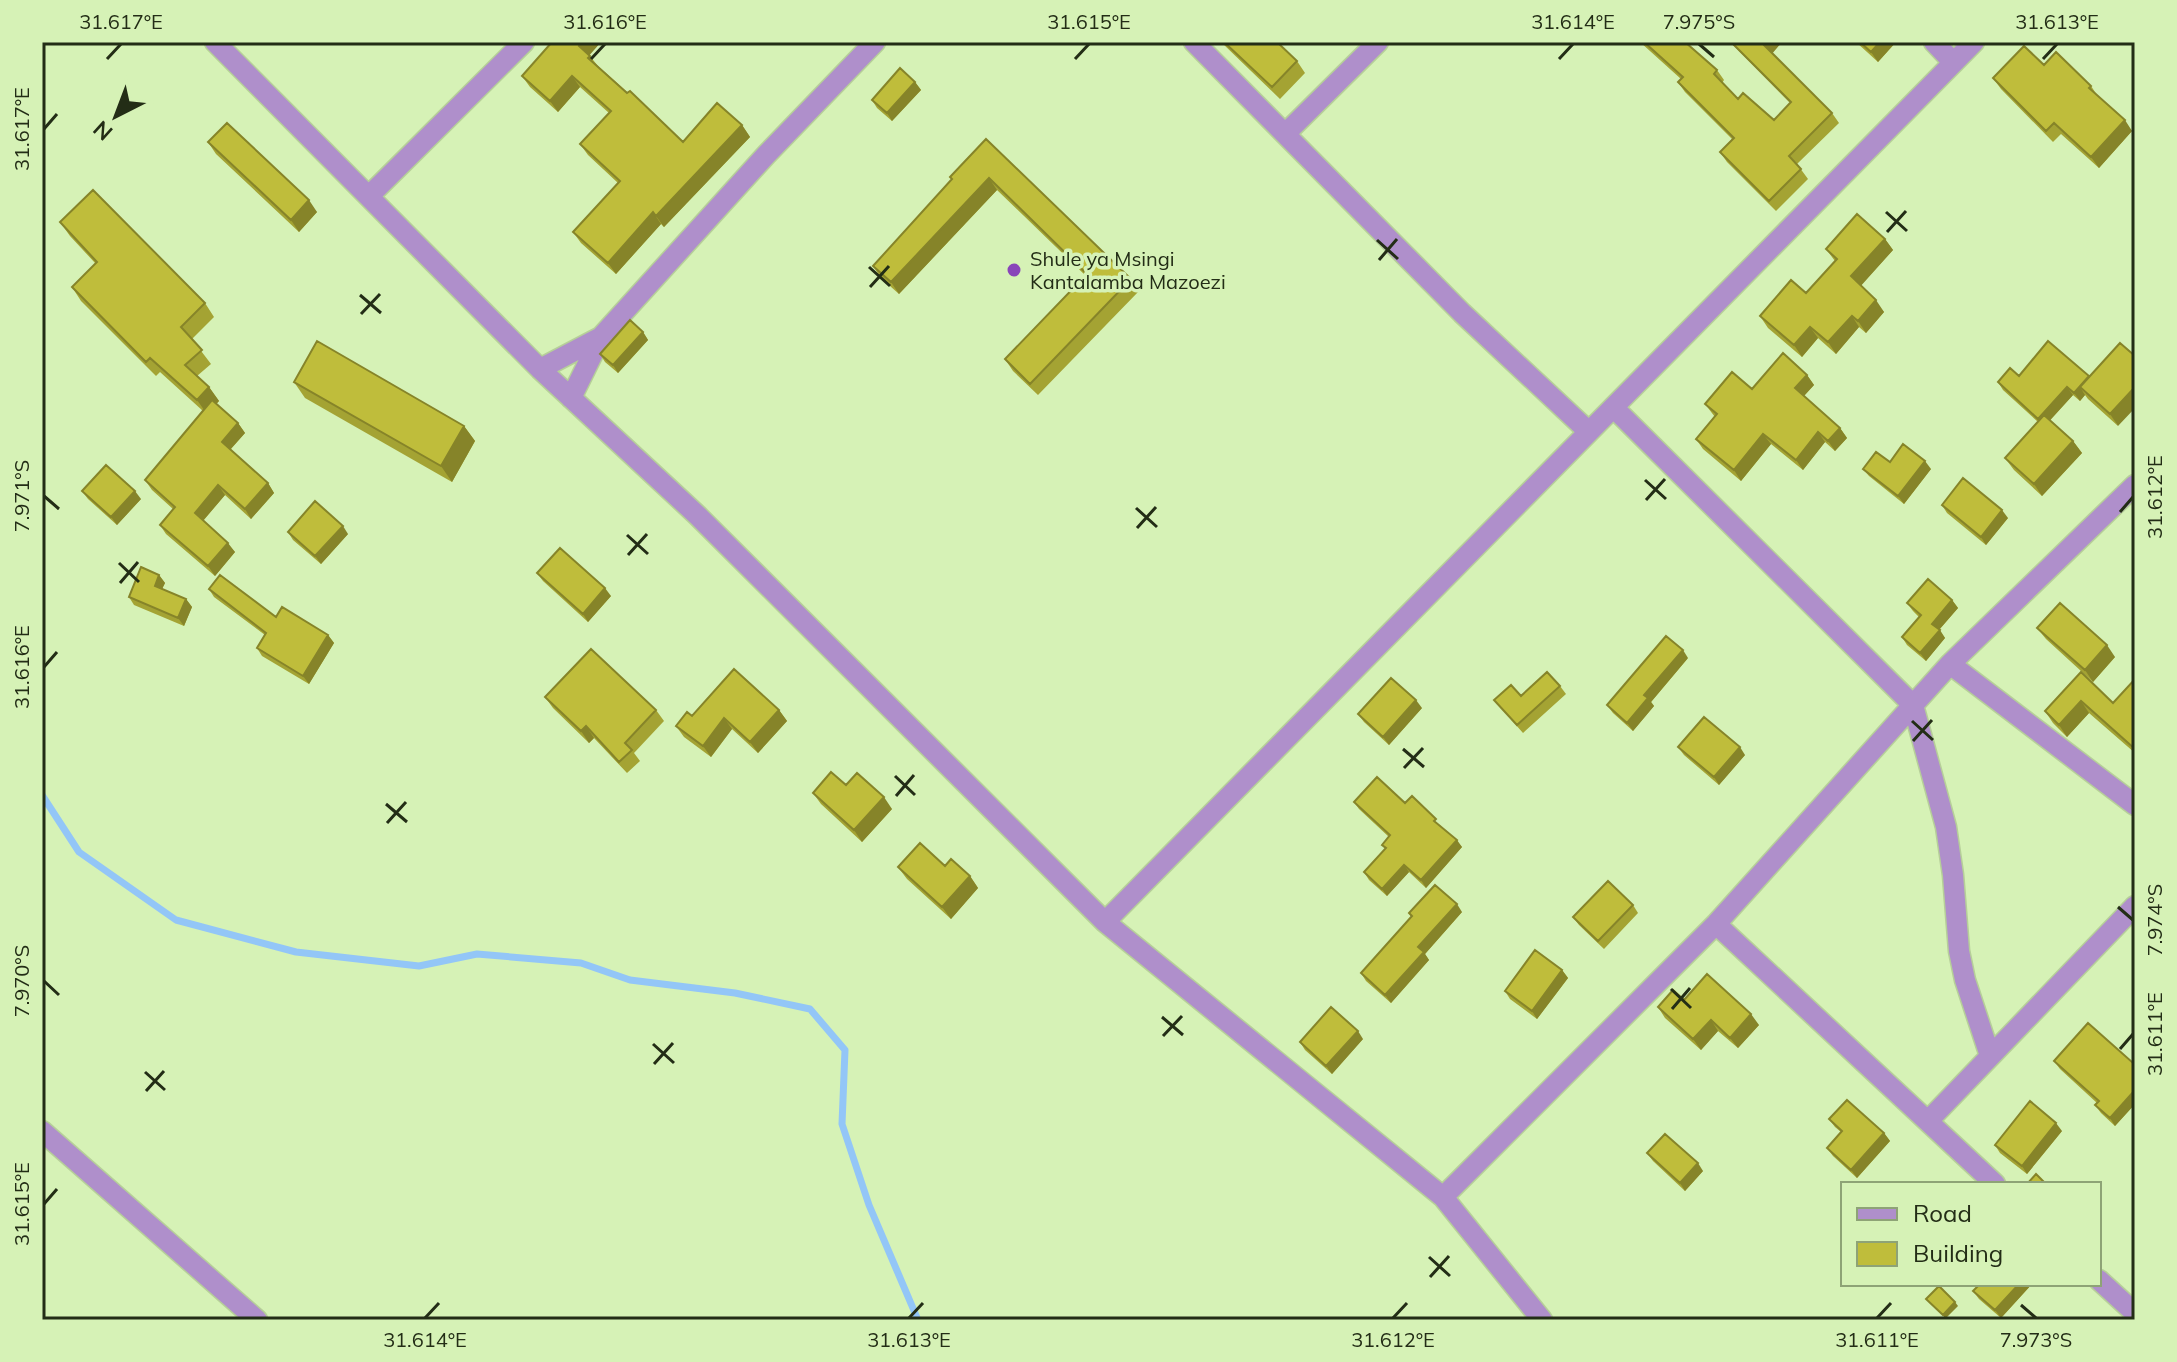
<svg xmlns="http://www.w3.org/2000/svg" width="2177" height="1362" viewBox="0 0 2177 1362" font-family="Mulish,sans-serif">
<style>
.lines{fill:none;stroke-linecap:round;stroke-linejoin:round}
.stream{stroke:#93c6f7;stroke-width:7}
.minor-casing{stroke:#b6cf99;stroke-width:23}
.tertiary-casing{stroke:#b6cf99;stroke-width:23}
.minor{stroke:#af8fcb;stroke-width:20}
.tertiary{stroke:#af8fcb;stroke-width:20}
.wall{fill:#a4a333}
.shaded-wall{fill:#868429}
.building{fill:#bfbd3b;stroke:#868429;stroke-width:2}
.ticks{fill:none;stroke:#232d16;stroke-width:3}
.poi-dot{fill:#8945b9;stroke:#d6f2b6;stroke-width:3}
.labels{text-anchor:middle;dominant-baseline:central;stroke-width:7;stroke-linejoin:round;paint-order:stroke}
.poi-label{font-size:20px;fill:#232d16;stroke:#d6f2b6;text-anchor:start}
.neatline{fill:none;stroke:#232d16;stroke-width:3}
.ticks-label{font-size:20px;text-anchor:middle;fill:#232d16}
</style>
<rect width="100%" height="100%" fill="#d6f2b6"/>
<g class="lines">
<path class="stream" d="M42 795 79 852 176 920 296 952 419 966 477 954 581 963 630 980 735 993 810 1009 845 1050 842 1124 869 1205 918 1320"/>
<g class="minor-casing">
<path id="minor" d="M215 42 540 369 697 515 1105 922 1443 1197 1542 1320
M1194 42 1462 313 1588 431
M1934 42 1953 62
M1285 134 1378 42
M369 196 524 42
M540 369 601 337 766 155 875 42
M571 398 601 337
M1614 408 1913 705 1946 827 1953 875 1959 951 1965 980 1990 1056
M1950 664 2135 805
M1105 922 1974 42
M1716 924 1995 1184
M1928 1121 2135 906
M1443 1197 1716 924 1950 664 2135 485
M2099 1280 2135 1313"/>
</g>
<g class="tertiary-casing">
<path id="tertiary" d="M42 1131 257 1320"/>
</g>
<use href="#minor" class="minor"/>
<use href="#tertiary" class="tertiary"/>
</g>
<path class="wall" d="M552 42H601L589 55 598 66 683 142 742 125 750 137 664 227 661 224 616 274 581 243 573 232 618 183 588 155 580 144 609 113 580 87 558 112 530 87 522 76Z
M1221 42H1277L1297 61 1305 73 1280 99Z
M1640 42H1685L1717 70 1724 80 1722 83 1738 99 1774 120 1790 103 1730 42H1782L1772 53 1832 113 1839 123 1797 164 1808 179 1776 211 1727 162 1720 152 1732 139 1685 92 1678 82 1681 79Z
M1856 42H1896L1878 62Z
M2044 65 2091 86 2097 95 2132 131 2099 168 2061 134 2053 142 2001 89 1993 78Z
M915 82 921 90 892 121 877 108 872 100Z
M986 139 1131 279 1139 291 1038 395 1013 371 1005 359 1086 276 997 190 899 294 881 278 873 266 952 179Z
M208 142 317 212 299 232 216 154Z
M60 222 205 303 214 317 192 339 211 364 197 376 209 387 219 401 216 404 238 423 245 433 230 450 268 483 274 493 251 519 225 495 203 521 235 552 215 576 166 534 160 525 173 509 152 490 145 480 203 411 160 372 156 376 81 301 72 287 96 264 70 236Z
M1885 239 1893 250 1861 285 1884 312 1866 333 1859 327 1836 354 1818 338 1802 357 1768 328 1760 316 1806 293 1835 261 1826 249Z
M643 332 648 340 618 373 605 362 600 354Z
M1807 375 1814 385 1804 396 1840 428 1847 438 1835 451 1825 442 1803 470 1771 444 1741 481 1703 449 1696 439 1715 417 1705 404 1752 389Z
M2019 376H2090L2118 426 2088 399 2085 395 2080 401 2073 395 2050 420 2073 441 2082 453 2042 496 2014 470 2005 458 2038 422 2003 390 1998 382Z
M294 382 464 426 475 441 452 482 305 398Z
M1890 462 1931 469 1904 504 1869 476 1863 469Z
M82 491 141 499 117 525 88 499Z
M1942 505 2008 518 1986 545 1947 513Z
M288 532 348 534 321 564 293 540Z
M537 573 611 596 588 622 543 581Z
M159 575 165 583 162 589 186 599 192 607 184 626 134 605 129 597Z
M209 589 276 617 328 635 334 643 309 684 262 656 257 648 265 635 214 597Z
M1952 600 1958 608 1939 630 1945 638 1926 661 1907 645 1902 637 1919 617 1913 611 1907 603Z
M2037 628 2115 657 2093 682 2046 639Z
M1688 658 1651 702 1654 706 1633 731 1613 713 1607 705Z
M2081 672 2113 703 2135 679V753L2089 713 2067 737 2053 723 2045 711Z
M1560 686 1566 694 1523 733 1494 700 1521 696Z
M545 697 656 710 664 721 634 753 640 761 627 773 594 738 589 743 553 708Z
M1422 708 1389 745 1364 722 1358 714Z
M779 710 787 721 758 753 732 729 711 757 684 737 676 726 692 716Z
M1678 747 1745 755 1719 785 1684 755Z
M846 785 892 809 862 842 821 804 813 793Z
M1354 802 1405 803 1441 826V827L1462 847 1426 888 1409 872 1387 896 1369 880 1364 872 1385 849 1382 845 1389 837 1359 809Z
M945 866 970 876 978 888 951 919 907 879 898 867Z
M1633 905 1638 913 1604 949 1579 925 1573 917Z
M1462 912 1425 954 1429 960 1391 1003 1366 981 1361 973 1411 917 1409 913Z
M1562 970 1568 978 1537 1019 1510 999 1505 991Z
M1684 1000 1759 1025 1738 1048 1718 1031 1701 1050 1665 1018 1658 1007Z
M1363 1039 1332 1074 1305 1050 1300 1042Z
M2054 1061 2133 1063 2135 1061V1104L2115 1126 2101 1113 2095 1105 2097 1103 2060 1069Z
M1829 1119 1884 1133 1890 1141 1857 1178 1833 1156 1827 1148 1841 1132 1835 1127Z
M2062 1131 2027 1174 2000 1153 1995 1145Z
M1647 1153 1703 1171 1685 1191 1653 1161Z
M1980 1284H2032L2001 1318 1979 1299 1973 1291Z"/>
<path class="shaded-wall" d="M583 42H601L587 58 579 46Z
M1766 42H1782L1771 55 1764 45Z
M1880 42H1896L1878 62 1871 52Z
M572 76 580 87 558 112 550 101Z
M915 82 921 90 892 121 887 113Z
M2125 120 2132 131 2099 168 2091 157Z
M742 125 750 137 664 227 656 216Z
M989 178 997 190 899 294 891 282Z
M309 200 317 212 299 232 291 220Z
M653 212 661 224 616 274 608 263Z
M1885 239 1893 250 1859 288 1851 276Z
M1876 300 1884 312 1866 333 1858 321Z
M1852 316 1859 327 1836 354 1828 342Z
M1810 327 1818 338 1802 357 1794 345Z
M643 332 648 340 618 373 613 365Z
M1807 375 1814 385 1802 398 1795 388Z
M2089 376 2080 387 2085 395 2080 401 2074 393Z
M209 387 219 401 207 414 197 400Z
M2067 387 2073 395 2044 427 2038 419Z
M2135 387V408L2118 426 2110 414Z
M238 423 245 433 228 452 222 442Z
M464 426 475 441 452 482 441 466Z
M1840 428 1847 438 1835 451 1828 441Z
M1818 432 1825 442 1803 470 1796 460Z
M1763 434 1771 444 1741 481 1734 470Z
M2073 441 2082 453 2042 496 2034 484Z
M1925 461 1931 469 1904 504 1898 496Z
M268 483 274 493 251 519 245 509Z
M218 485 225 495 201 523 195 513Z
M135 491 141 499 117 525 111 517Z
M2002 510 2008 518 1986 545 1981 537Z
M343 526 348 534 321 564 315 556Z
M228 543 235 552 215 576 208 566Z
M159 575 165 583 160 593 155 586Z
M605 588 611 596 588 622 583 614Z
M186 599 192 607 184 626 178 618Z
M1952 600 1958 608 1938 631 1932 624Z
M1940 630 1945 638 1926 661 1920 653Z
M328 635 334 643 309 684 303 676Z
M2107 645 2115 657 2093 682 2085 670Z
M1683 650 1688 658 1651 702 1654 706 1633 731 1627 723 1644 695Z
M1416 700 1422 708 1389 745 1383 737Z
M2081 701 2089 713 2067 737 2059 725Z
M779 710 787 721 758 753 750 742Z
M724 718 732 729 711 757 703 746Z
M586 726 594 738 589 743 581 731Z
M1740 747 1745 755 1719 785 1714 777Z
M884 797 892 809 862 842 854 830Z
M1457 840 1462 847 1426 888 1421 880Z
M1404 865 1409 872 1387 896 1382 889Z
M970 876 978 888 951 919 942 907Z
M1457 904 1462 912 1425 954 1429 960 1391 1003 1385 995 1418 947Z
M1562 970 1568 978 1537 1019 1532 1011Z
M1751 1014 1759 1025 1738 1048 1730 1038Z
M1711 1020 1718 1031 1701 1050 1693 1039Z
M1358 1031 1363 1039 1332 1074 1326 1066Z
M2135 1090V1104L2115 1126 2110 1118Z
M2056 1123 2062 1131 2027 1174 2022 1166Z
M1884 1133 1890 1141 1857 1178 1851 1170Z
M1698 1163 1703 1171 1685 1191 1680 1183Z
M2019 1284H2032L2001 1318 1995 1310Z
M1955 1302 1958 1306 1945 1319 1943 1315Z"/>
<path class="building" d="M552 42H583L579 46 590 56 588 58 627 93 630 91 683 142 717 103 742 125 656 216 653 212 608 263 573 232 620 181 580 144 611 111 572 76 550 101 522 76Z
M1224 42H1277L1297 61 1272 87Z
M1644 42H1685L1717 70 1714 74 1738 99 1743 93 1774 120 1791 102 1731 42H1766L1764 45 1832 113 1789 156 1801 169 1769 201 1720 152 1734 138 1678 82 1683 77Z
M1860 42H1880L1871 52Z
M2024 46 2044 65 2056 52 2091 86 2089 88 2125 120 2091 157 2054 123 2046 131 1993 78Z
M900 68 915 82 887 113 872 100Z
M227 123 309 200 291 220 208 142Z
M986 139 1131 279 1030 384 1005 359 1087 274 989 178 891 282 873 266 952 179 950 177Z
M93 190 205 303 181 327 202 350 185 365 209 387 197 400 150 358 146 362 72 287 97 262 60 222Z
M1857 214 1885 239 1851 276 1876 300 1858 321 1852 316 1828 342 1810 327 1794 345 1760 316 1791 280 1806 293 1837 259 1826 249Z
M630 320 643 332 613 365 600 354Z
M317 341 464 426 441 466 294 382Z
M2048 341 2089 376 2074 393 2067 387 2038 419 1998 382 2010 368 2019 376Z
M2120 343 2135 356V387L2110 414 2080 387Z
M1783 353 1807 375 1795 388 1840 428 1828 441 1818 432 1796 460 1763 434 1734 470 1696 439 1717 414 1705 404 1732 372 1752 389Z
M212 400 238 423 222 442 268 483 245 509 218 485 195 513 228 543 208 566 160 525 175 507 145 480Z
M2044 415 2073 441 2034 484 2005 458Z
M1903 444 1925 461 1898 496 1863 469 1876 452 1890 462Z
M106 465 135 491 111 517 82 491Z
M1963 478 2002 510 1981 537 1942 505Z
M315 501 343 526 315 556 288 532Z
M560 548 605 588 583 614 537 573Z
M141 567 159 575 155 586 186 599 178 618 129 597Z
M220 575 276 617 282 607 328 635 303 676 257 648 266 633 209 589Z
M1928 579 1952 600 1932 624 1940 630 1920 653 1902 637 1921 615 1907 603Z
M2060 603 2107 645 2085 670 2037 628Z
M1666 636 1683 650 1644 695 1648 698 1627 723 1607 705Z
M591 649 656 710 625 743 632 750 619 762 586 726 581 731 545 697Z
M734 669 779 710 750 742 724 718 703 746 676 726 687 712 692 716Z
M1547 672 1560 686 1517 725 1494 700 1511 685 1521 696Z
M2081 672 2113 703 2135 679V749L2081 701 2059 725 2045 711Z
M1391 678 1416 700 1383 737 1358 714Z
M1704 717 1740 747 1714 777 1678 747Z
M831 772 846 785 857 773 884 797 854 830 813 793Z
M1377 777 1405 803 1412 796 1436 819 1434 821 1457 840 1421 880 1404 865 1382 889 1364 872 1386 848 1382 845 1390 835 1354 802Z
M920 843 945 866 951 859 970 876 942 907 898 867Z
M1608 881 1633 905 1598 941 1573 917Z
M1435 885 1457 904 1418 947 1424 952 1385 995 1361 973 1412 916 1409 913Z
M1535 950 1562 970 1532 1011 1505 991Z
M1707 974 1751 1014 1730 1038 1711 1020 1693 1039 1658 1007 1673 990 1684 1000Z
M1331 1007 1358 1031 1326 1066 1300 1042Z
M2088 1023 2133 1063 2135 1061V1090L2110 1118 2095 1105 2099 1101 2054 1061Z
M1847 1100 1884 1133 1851 1170 1827 1148 1842 1131 1829 1119Z
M2030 1101 2056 1123 2022 1166 1995 1145Z
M1665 1134 1698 1163 1680 1183 1647 1153Z
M2036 1174 2046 1184H2027Z
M1980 1284H2019L1995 1310 1973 1291Z
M1939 1286 1955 1302 1943 1315 1926 1299Z"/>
<path class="ticks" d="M1699 44 1714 57M107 59 121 44M591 59 605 44M1075 59 1089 44M1559 59 1573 44M2043 59 2057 44M44 129 57 114M1886 212 1907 231M1887 232 1906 211M1377 240 1398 259M1379 260 1397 239M869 267 890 286M870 287 889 266M360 295 381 313M361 314 380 294M1645 480 1666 499M44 496 59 509M1646 500 1665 479M1136 508 1157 527M2120 512 2133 497M1137 528 1156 507M627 535 648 554M628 555 647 534M119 563 139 582M120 583 138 562M44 667 57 652M1912 721 1933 740M1913 741 1932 720M1403 749 1424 767M1404 768 1423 748M895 776 915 795M896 796 914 775M386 804 407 822M387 823 406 802M2118 907 2133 920M44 981 59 995M1671 989 1691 1008M1672 1009 1690 988M1162 1017 1183 1035M1163 1036 1182 1016M653 1044 674 1063M2120 1049 2133 1034M654 1064 673 1043M145 1072 165 1090M146 1091 164 1071M44 1204 57 1189M1429 1257 1450 1276M1430 1277 1449 1256M2021 1305 2036 1318M425 1318 439 1303M909 1318 923 1303M1393 1318 1407 1303M1877 1318 1891 1303"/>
<circle class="poi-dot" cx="1014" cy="270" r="8"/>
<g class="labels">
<g class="poi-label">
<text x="1030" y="258">Shule ya Msingi<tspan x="1030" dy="23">Kantalamba Mazoezi</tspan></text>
</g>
</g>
<rect width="2177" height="1362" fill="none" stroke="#d6f2b6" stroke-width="88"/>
<rect x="1841" y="1182" width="260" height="104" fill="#d6f2b6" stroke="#8ea376" stroke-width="2"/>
<rect x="1857" y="1208" width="40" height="12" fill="#af8fcb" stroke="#8ea376" stroke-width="2"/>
<text x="1913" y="1222" font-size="24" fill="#232d16">Road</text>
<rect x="1857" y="1242" width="40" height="24" fill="#bfbd3b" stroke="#8ea376" stroke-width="2"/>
<text x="1913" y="1262" font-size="24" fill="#232d16">Building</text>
<g transform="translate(116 116) rotate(222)" stroke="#d6f2b6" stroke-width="6" paint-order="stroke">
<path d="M0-6L14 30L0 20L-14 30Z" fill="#232d16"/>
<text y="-12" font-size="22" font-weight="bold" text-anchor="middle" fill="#232d16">N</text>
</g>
<rect x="44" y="44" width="2089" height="1274" class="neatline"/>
<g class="ticks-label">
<text x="121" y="29">31.617°E</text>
<text x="605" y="29">31.616°E</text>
<text x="1089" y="29">31.615°E</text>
<text x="1573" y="29">31.614°E</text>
<text x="1699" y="29">7.975°S</text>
<text x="2057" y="29">31.613°E</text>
<text transform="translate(22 129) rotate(-90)" y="7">31.617°E</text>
<text transform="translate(22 496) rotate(-90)" y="7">7.971°S</text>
<text transform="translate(2155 497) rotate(-90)" y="7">31.612°E</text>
<text transform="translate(22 667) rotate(-90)" y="7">31.616°E</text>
<text transform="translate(2155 920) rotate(-90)" y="7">7.974°S</text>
<text transform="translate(22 981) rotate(-90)" y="7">7.970°S</text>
<text transform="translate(2155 1034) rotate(-90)" y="7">31.611°E</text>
<text transform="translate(22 1204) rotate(-90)" y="7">31.615°E</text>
<text x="425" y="1347">31.614°E</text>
<text x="909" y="1347">31.613°E</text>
<text x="1393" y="1347">31.612°E</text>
<text x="1877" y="1347">31.611°E</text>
<text x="2036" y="1347">7.973°S</text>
</g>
</svg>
